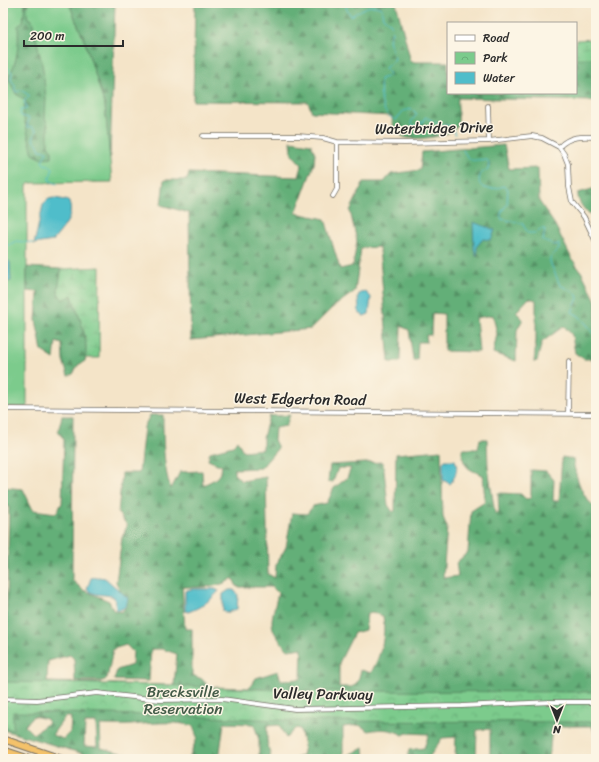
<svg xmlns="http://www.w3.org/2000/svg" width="599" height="762" viewBox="0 0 599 762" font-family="Sriracha,sans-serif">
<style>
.green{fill:#7bcb8c;stroke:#537b5c}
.forest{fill:url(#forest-firs);stroke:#486d52;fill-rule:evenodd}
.wetland{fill:url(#wetland-marsh);stroke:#537b5c}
.park{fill:url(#park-crowns);stroke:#537b5c}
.water{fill:#50bdca;stroke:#3e747a}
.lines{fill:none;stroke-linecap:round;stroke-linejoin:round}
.stream{stroke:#50bdca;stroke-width:1}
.minor-casing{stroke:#716c62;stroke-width:5.5}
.highway-casing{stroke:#716c62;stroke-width:8}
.minor{stroke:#fff;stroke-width:4}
.highway{stroke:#f4c26a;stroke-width:6}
.labels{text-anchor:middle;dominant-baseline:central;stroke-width:3;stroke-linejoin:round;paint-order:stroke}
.street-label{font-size:15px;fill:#2b2b2b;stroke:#fcf5e5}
.park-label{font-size:15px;fill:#435b48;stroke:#fcf5e5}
</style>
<defs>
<pattern id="forest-firs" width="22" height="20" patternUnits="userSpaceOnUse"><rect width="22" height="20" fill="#64af78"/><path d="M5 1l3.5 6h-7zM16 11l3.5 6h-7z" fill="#538f63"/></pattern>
<pattern id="wetland-marsh" width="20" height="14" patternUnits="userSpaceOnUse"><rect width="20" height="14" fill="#7bcb8c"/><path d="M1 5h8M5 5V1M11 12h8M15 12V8" fill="none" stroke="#6aae79"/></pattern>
<pattern id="park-crowns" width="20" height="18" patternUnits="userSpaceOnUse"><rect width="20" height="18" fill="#7bcb8c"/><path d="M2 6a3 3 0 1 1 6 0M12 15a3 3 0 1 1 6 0" fill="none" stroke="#6aae79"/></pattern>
</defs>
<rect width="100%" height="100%" fill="#fcf5e5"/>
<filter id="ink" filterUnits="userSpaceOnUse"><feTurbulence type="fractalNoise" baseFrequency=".025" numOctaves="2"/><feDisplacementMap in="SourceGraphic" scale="8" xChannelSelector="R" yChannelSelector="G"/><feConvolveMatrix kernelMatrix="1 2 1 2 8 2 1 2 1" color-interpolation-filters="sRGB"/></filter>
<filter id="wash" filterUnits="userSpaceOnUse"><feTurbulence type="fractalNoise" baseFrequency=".012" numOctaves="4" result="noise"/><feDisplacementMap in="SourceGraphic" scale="16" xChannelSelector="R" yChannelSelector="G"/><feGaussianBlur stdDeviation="0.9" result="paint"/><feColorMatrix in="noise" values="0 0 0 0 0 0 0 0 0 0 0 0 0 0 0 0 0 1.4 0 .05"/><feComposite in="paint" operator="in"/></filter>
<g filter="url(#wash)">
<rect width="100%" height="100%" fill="#f4e4c8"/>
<path class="green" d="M3 3H69L86 45 105 106 112 182 30 183 27 185V407H3Z"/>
<path class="forest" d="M25 3H28L27 17 32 20 43 69 46 99 45 118 48 125V145L52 151V157L41 158 33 154 23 115 25 100 16 94 8 78C18 61 19 45 18 26L23 22Z
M69 3H115L110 158 105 106 86 45Z
M195 3H396L411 62H448V93H576V59L596 58V101L458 98C457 106 460 118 457 126 453 137 413 141 404 137 395 133 392 124 392 116L312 112 308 102 193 101Z
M291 141 311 144 315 153 314 164 296 213 325 219 340 269 353 266 357 241 350 211 364 182H384L391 174 420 170 422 152 504 145 509 169 538 168 539 201 555 225 572 259 582 273 596 301V359H584L575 353 572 335 564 326 542 342 537 361 534 362 536 341V300L529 298 516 312 523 319 517 330 516 361 493 353 497 334 493 315 476 318 479 352 444 351V314L432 313 431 335H426L427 342H418L417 360H413L409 330 401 326 400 362H389L379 247 361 248 355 291 332 308 311 329 191 340 189 213 161 205 164 180H187L189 173 299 177 302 165 292 154Z
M596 188V209L592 215C584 211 577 201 578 193Z
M27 267 61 269 58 293 71 294C78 316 90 338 85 361L78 365 73 374 68 376 63 360 62 344 56 342 54 359 42 351 36 320 38 292 27 291Z
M150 415H163C163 437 163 469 171 489L180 472 202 471 203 485C214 480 220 478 222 466L208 460 210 452 233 446 237 440 243 451 263 449V437L269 416 290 415 286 426 275 428 274 440 278 448 261 468 234 469V474L242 481 266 477 268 574 275 578 276 565 286 547 292 513 307 514 313 506 327 503 334 488 347 478 351 468H338L333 482 328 481 330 465 383 462 388 505 393 512 395 511 396 454 441 450 443 517 447 527 443 578 458 576 456 563 468 552 471 511 485 502 483 475C467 469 463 467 462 449H478L480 439H487L488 467 495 514 499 513 498 493 521 494 526 499 531 498V470L546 471 554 480 553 501H559L562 457 573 459C575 474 582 500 596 507V697H478L109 684 174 685 177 654 162 649H151L149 681 114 680 117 670 132 665 133 652 126 645 113 649 107 679 102 681H75L74 659 70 655 48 661 47 682 101 683 3 698V639L6 638 9 507 3 506V487L23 489 33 510 56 513 62 503 64 439 58 432 62 416H73L72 580 83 590 109 601 113 610 122 612 127 605 116 582 122 538 127 525 118 513 122 473H139L144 427ZM233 578 237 587H272L278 593C271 623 266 626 288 650L302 648 301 679 281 680 278 671 256 678 249 688 209 687 202 679 192 675V629H185L182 587C199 587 219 589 233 578ZM372 612 383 616C386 638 381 654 371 673L361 670 358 681 352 687H339V663L354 633 365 630 367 614Z
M596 708V738L592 726H552L549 759H490V729L477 730 476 759H455L456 737 442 738 428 759H407L409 750 424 748 429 734 407 733 403 735C392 729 381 728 369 731L359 725 343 727V757L364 748 365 759H294L302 755 304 746 300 729 296 728 286 738 279 725 267 726V741L271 759H259V740L254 724 224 723 219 759H189L197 737 193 726C175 721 159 723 141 724 128 726 114 725 100 725L101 748 145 759H101L3 730V709ZM33 716 47 719 48 723 33 734 25 726ZM65 717H71L70 732 63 739 52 735ZM85 723H96L97 747 84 746Z"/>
<path class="wetland" d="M596 39V58L576 59V40Z
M100 267 99 358H85C90 337 77 314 72 295L63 300 58 293C58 285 61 278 61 269Z"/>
<path class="park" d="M3 682 158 685 306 691 596 692V722L305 721 157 715 13 712V730L3 727Z"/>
<path class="water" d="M54 198 66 200 69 202C75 218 61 230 53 241L34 244 43 205 48 199Z
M473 222 495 230 491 240 483 239 477 246V256L474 249Z
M3 257 10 262 11 281 3 283Z
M366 292 371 297 369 314 364 316 359 313 358 296 360 293Z
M445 460H455C459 468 455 478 450 484L443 480V462Z
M98 577 105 578 128 598C127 605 126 607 120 610L116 609 114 597C105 593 94 597 87 589L91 578Z
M191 589H215L219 591C210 601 200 608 188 612L185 611V591Z
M229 590H234L238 595 237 609 226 613 223 611V594Z"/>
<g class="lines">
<path class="stream" d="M347 3 346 8 351 16C360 11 370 2 381 8L383 17 391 24 392 32 389 40 395 59 385 68 390 74 389 76 380 79C381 95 379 114 396 120L403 111 412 109 417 114 411 122 412 125 417 126 423 122 425 117 441 125 451 126 455 134
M3 6 8 3
M3 63 12 72 11 80 15 85V91L17 92 21 90 30 96 24 101 27 109 21 110 20 113 21 116 29 118 27 127H32L36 130 33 140 37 143 40 150 47 151 42 161 44 164 49 165 53 168 49 180 57 184
M463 150C472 166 472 158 487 160L489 163 488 170 481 173C473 192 493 190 504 186L508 189 507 204 501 213V219L522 223 528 233H536L540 229H545L543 241 554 245 559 244V249L550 258V262L560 285 576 293 578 298 572 312 579 316 596 335
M3 248 16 241 33 243"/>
</g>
</g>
<g filter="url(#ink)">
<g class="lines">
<g class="minor-casing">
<path id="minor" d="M488 106 489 141
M203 136H298L323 138 337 142 405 143 489 141 532 136 542 138 559 147 564 154 568 164 569 187 572 202 584 217 596 242
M559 147C569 136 582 136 596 137
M333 196 337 189V142
M3 409 596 414
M568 414 569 361
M3 699 37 700 97 693 160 700 222 699 295 709 462 706 551 702H596"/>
</g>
<g class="highway-casing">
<path id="highway" d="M3 739 62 759
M3 750 30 759"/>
</g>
<use href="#minor" class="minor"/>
<use href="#highway" class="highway"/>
</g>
</g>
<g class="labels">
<g class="street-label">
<text transform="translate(434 128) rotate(-1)">Waterbridge Drive</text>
<text transform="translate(300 399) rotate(1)">West Edgerton Road</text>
<text transform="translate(323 694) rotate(1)">Valley Parkway</text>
</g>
<g class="park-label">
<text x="183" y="692">Brecksville<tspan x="183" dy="17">Reservation</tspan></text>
</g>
</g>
<rect width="599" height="762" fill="none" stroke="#fcf5e5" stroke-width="16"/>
<rect x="447" y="22" width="130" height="72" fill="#fcf5e5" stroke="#a8a49b"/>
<rect x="455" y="35" width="20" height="6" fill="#ffffff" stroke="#a8a49b"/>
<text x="483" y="42" font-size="12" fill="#2b2b2b">Road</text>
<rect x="455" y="52" width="20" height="12" fill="url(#park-crowns)" stroke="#a8a49b"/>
<text x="483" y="62" font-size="12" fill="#2b2b2b">Park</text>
<rect x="455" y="72" width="20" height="12" fill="#50bdca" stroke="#a8a49b"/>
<text x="483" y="82" font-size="12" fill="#2b2b2b">Water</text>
<g transform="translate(557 720) rotate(180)" stroke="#fcf5e5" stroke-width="3" paint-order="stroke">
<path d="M0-3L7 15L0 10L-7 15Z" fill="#2b2b2b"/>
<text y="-6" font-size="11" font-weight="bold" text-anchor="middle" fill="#2b2b2b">N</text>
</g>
<path d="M24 40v6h99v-6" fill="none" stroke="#2b2b2b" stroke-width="2"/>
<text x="30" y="40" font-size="12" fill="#2b2b2b" stroke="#fcf5e5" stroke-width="3" paint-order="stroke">200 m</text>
</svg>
